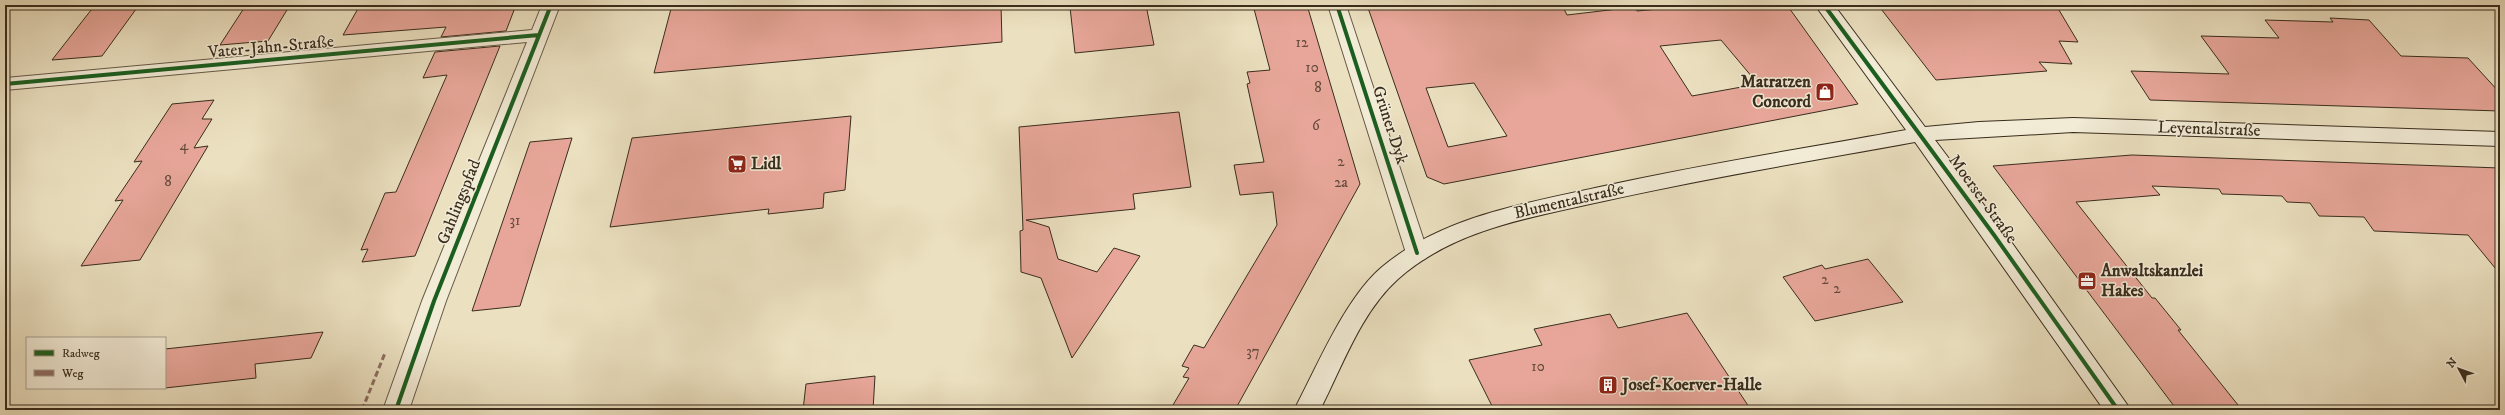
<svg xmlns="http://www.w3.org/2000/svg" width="2505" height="415" viewBox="0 0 2505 415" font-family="'IM FELL DW Pica',serif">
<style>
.building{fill:#e7a699;stroke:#392d1d;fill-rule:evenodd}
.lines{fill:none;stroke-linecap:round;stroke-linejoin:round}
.street-casing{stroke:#665a46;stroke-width:2}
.secondary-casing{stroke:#392d1d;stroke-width:2}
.street{fill:#f2ebd6;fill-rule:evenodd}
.secondary{fill:#f2ebd6;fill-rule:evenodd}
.quiet{stroke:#8d6e63;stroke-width:3;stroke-dasharray:6 3;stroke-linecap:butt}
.cycleway-casing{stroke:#f2ebd6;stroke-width:6}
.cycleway{stroke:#1b5e20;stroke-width:4}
.labels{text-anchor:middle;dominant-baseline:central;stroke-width:3;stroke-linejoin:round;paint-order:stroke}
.number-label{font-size:15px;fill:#644b3c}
.street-label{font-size:17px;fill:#392d1d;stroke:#f2ebd6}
.poi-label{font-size:17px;font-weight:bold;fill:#392d1d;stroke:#f2ebd6;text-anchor:start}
</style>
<rect width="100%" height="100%" fill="#ebe0c0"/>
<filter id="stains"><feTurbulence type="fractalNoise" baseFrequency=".005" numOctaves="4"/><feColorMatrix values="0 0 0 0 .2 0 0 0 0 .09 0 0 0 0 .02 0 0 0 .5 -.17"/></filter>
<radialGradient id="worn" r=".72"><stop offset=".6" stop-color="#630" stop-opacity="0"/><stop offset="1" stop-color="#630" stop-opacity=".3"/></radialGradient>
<path class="building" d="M95 5H139L102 56 52 60Z
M246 5H290L268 41 220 45Z
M360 5H516L506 31 441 37 446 27 343 35Z
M672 5H1001L1002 42 654 73Z
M1093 5H1146L1154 45 1075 53 1070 7Z
M1253 5H1307L1360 184 1235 410H1170L1189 378 1183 377 1189 368 1182 366 1194 345 1204 348 1277 225 1273 192 1240 195 1234 165 1264 162 1247 84 1250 83 1247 72 1270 70Z
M1367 5H1562L1567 15 1635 7 1637 11 1702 5H1787L1858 104 1444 184 1427 177ZM1721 40 1758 84 1692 96 1660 46ZM1474 83 1507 136 1448 147 1426 88Z
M1878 5H2056L2078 42 2059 41 2072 64 2039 62 2047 71 1936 80Z
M2330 18 2369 20 2401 56 2468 58 2500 93V111L2150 100 2131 71 2229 74 2201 36 2279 38 2265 20 2333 22Z
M500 46 415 256 362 262 368 249 361 250 385 193 396 192 447 75 423 78 435 52Z
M214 100 202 119H212L194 148 208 146 140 260 81 266 123 200 115 201 142 161 134 162 172 104Z
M1179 112 1191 187 1133 194 1135 209 1026 220 1049 227 1058 259 1097 272 1114 248 1140 256 1072 358 1041 278 1021 272 1020 231 1023 230 1019 127Z
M851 116 845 190 824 193 823 208 768 214 769 209 610 227 632 138Z
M572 138 520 306 472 311 530 142Z
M2132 155 2500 168V274L2468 235 2374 231 2364 217 2319 216 2310 203 2287 202 2282 196 2222 194 2219 189 2152 186 2160 195 2076 202 2152 298H2155L2181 330H2178L2242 410H2177L1993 166Z
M1868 259 1903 302 1815 321 1783 277 1822 265 1825 269Z
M1687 313 1751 410H1494L1469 360 1542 345 1534 329 1610 314 1618 328Z
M323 332 311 358 255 364 256 378 165 388V349Z
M875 376 873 410H803L806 384Z"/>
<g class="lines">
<g class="street-casing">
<path id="street" d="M542 5H560L446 301 409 410H383L422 301 527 42 5 90V78L532 30Z
M1328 5H1346L1428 253 1425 259 1417 261 1409 259 1406 253Z"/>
</g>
<g class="secondary-casing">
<path id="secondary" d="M1815 5H1834L1925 127 1979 122 2073 118 2500 132V146L2073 132 1935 140 2002 229 2131 410H2104L1915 142C1811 161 1706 178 1604 201 1533 217 1454 229 1398 279 1361 312 1342 367 1320 410H1294C1317 367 1345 298 1382 267 1442 217 1522 204 1595 188 1698 165 1802 149 1906 130Z"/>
</g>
<use href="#street" class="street"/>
<use href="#secondary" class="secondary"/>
<path class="quiet" d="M362 410 385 353"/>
<g class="cycleway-casing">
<path id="cycleway" d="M1337 5 1417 253
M1824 5 1994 235 2118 410
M5 84 539 35
M396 410 434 301 551 5"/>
</g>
<use href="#cycleway" class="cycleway"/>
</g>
<defs>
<g id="shop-square" transform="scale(1)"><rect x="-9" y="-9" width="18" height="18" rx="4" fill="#8f2418" stroke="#f2ebd6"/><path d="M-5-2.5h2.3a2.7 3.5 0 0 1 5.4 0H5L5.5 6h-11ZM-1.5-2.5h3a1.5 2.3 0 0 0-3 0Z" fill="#fff"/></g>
<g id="supermarket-square" transform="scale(1)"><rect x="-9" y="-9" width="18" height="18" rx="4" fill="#8f2418" stroke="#f2ebd6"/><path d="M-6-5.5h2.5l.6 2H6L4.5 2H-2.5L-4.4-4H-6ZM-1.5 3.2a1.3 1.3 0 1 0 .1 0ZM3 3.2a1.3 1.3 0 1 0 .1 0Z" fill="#fff"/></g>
<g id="office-square" transform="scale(1)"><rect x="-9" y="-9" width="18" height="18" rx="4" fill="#8f2418" stroke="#f2ebd6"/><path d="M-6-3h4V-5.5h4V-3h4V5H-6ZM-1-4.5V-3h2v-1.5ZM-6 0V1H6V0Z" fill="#fff"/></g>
<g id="building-square" transform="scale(1)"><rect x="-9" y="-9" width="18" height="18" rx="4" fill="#8f2418" stroke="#f2ebd6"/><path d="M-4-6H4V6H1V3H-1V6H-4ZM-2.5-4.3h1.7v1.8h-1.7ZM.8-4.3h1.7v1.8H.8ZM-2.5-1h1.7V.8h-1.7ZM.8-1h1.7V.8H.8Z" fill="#fff"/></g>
</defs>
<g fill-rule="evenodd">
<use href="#shop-square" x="1825" y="92"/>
<use href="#supermarket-square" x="737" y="164"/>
<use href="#office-square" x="2087" y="281"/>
<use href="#building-square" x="1608" y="385"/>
</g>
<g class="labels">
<g class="number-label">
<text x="1302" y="42">12</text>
<text x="1312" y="67">10</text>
<text x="1318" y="87">8</text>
<text x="1316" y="125">6</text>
<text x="184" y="145">4</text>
<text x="1341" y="161">2</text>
<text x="168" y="181">8</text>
<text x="1341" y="182">2a</text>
<text x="515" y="220">31</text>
<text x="1825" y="279">2</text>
<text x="1837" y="288">2</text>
<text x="1253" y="351">37</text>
<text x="1538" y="366">10</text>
</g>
<g class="street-label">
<text transform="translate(271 47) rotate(-5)">Vater-Jahn-Straße</text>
<text transform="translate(1390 125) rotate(72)">Grüner Dyk</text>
<text transform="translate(2209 129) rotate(2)">Leyentalstraße</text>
<text transform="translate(1983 199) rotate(54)">Moerser Straße</text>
<text transform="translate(1569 201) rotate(-13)">Blumentalstraße</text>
<text transform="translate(459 202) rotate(-68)">Gahlingspfad</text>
</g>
<g class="poi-label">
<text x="1811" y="82" text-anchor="end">Matratzen<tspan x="1811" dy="20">Concord</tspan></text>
<text x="751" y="164">Lidl</text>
<text x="2101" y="271">Anwaltskanzlei<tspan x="2101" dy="20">Hakes</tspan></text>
<text x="1622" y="385">Josef-Koerver-Halle</text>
</g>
</g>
<rect width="2505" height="415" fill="none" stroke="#ebe0c0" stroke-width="20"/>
<rect x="6" y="6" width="2493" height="403" fill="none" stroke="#392d1d" stroke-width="2"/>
<rect x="10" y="10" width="2485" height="395" fill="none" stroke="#392d1d"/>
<rect x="26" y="337" width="140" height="52" fill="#f2ebd6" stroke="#a89f8c"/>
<rect x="34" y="350" width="20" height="6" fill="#1b5e20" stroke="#a89f8c"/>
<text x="62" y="357" font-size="12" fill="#392d1d">Radweg</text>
<rect x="34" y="370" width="20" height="6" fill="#8d6e63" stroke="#a89f8c"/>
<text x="62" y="377" font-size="12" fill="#392d1d">Weg</text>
<g transform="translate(2459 369) rotate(311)" stroke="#f2ebd6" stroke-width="3" paint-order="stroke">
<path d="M0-3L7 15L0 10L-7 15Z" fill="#392d1d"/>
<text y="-6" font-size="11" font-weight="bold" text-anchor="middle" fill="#392d1d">N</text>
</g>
<rect width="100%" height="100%" filter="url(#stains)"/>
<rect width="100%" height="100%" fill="url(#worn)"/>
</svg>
